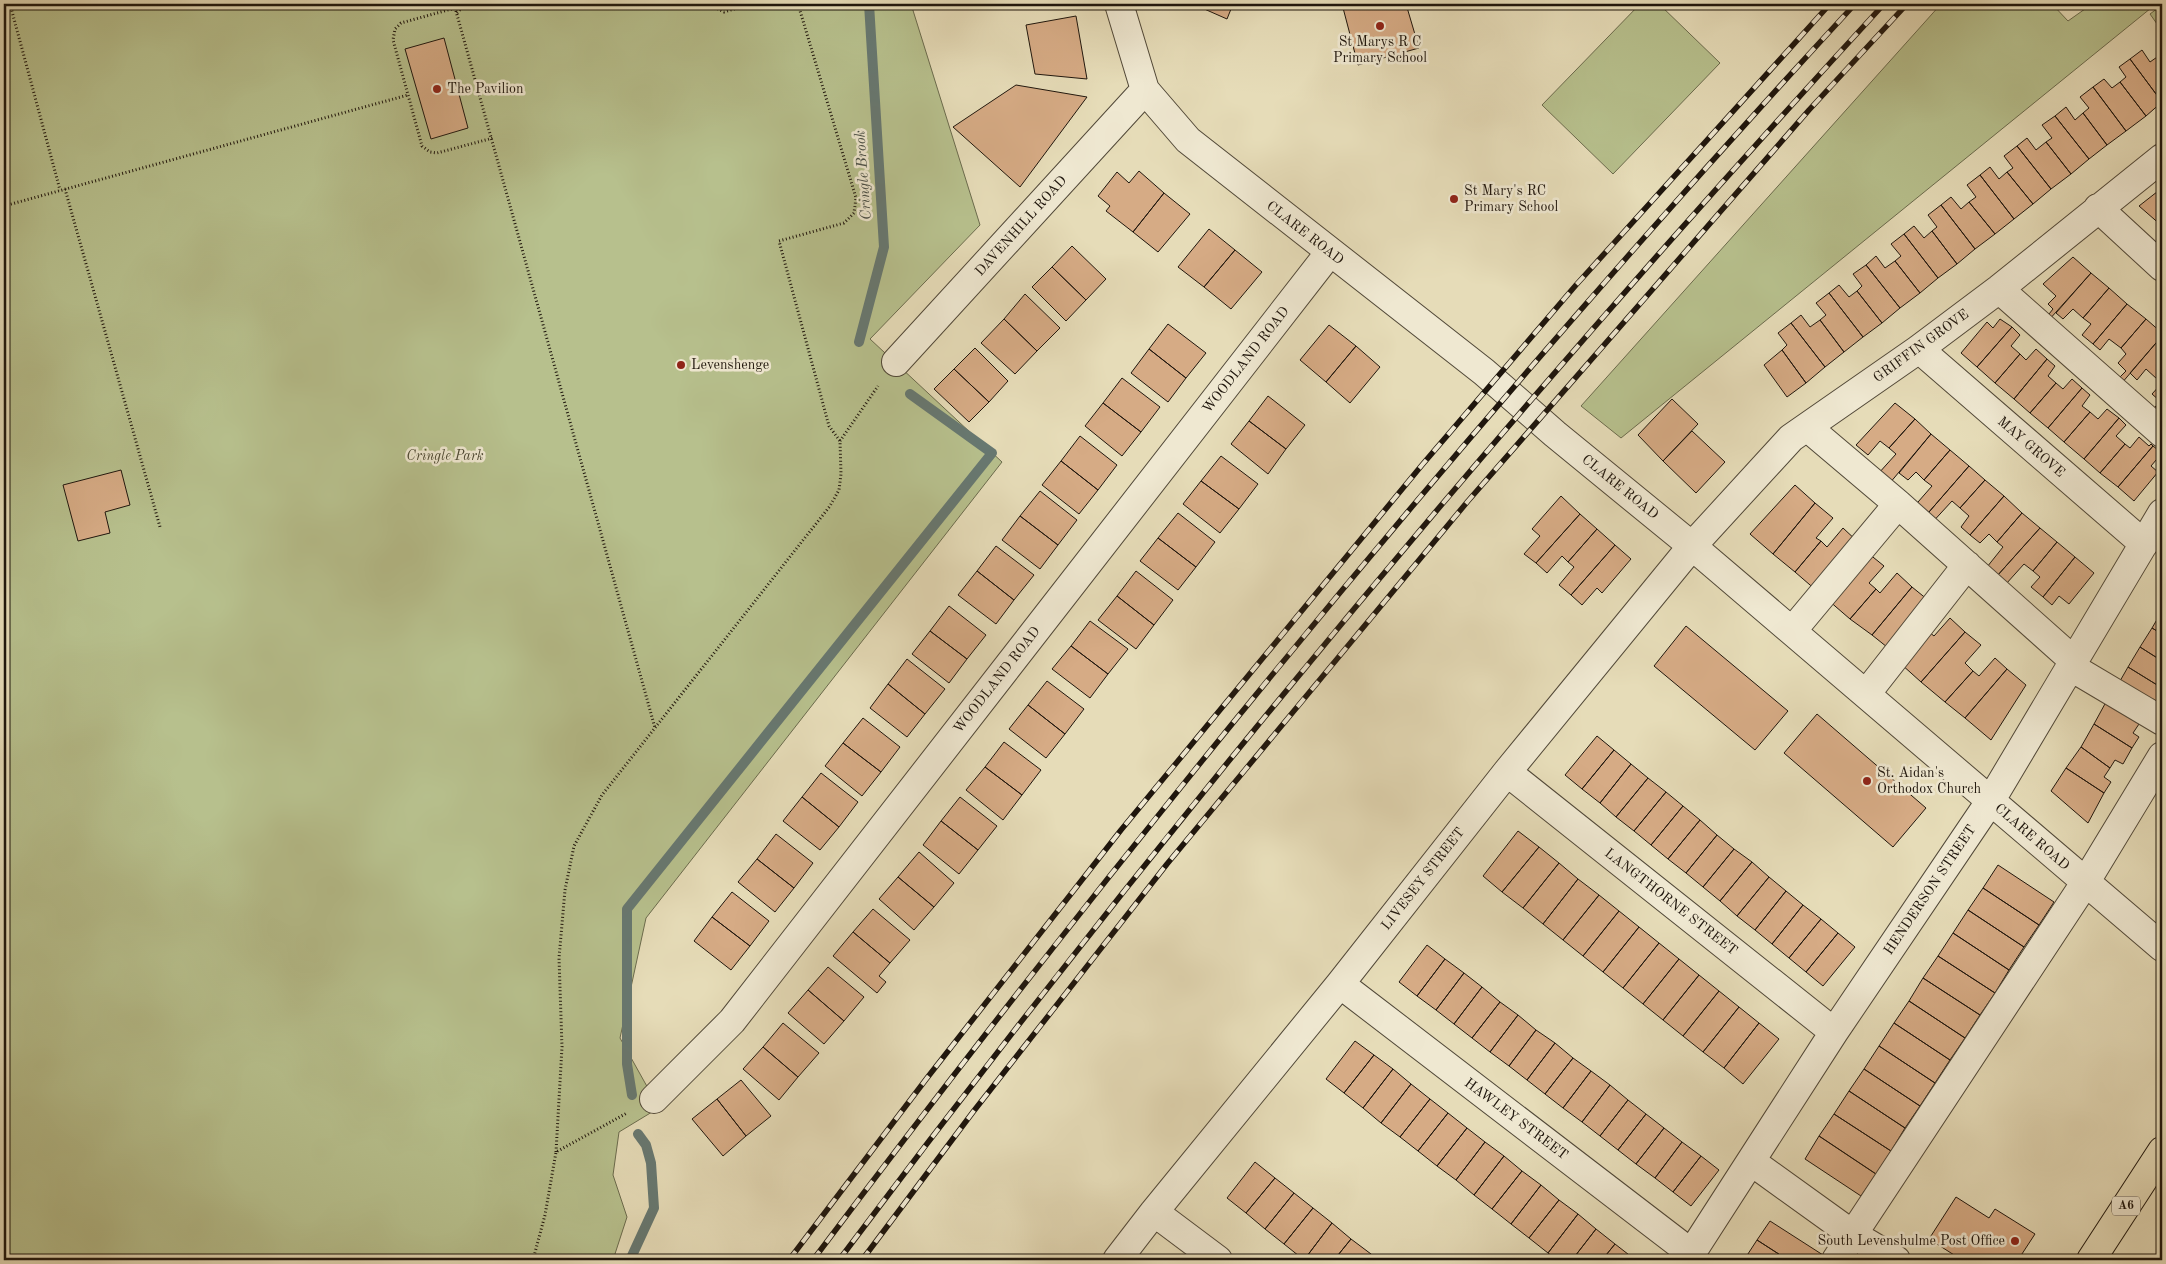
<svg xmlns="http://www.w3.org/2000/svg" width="2166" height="1264" viewBox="0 0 2166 1264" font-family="'Old Standard TT',serif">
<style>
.green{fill:#b7c08d;stroke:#6b6b4d}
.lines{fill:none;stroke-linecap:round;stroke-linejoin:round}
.stream{stroke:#677871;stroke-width:10}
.building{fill:#d6ab85;stroke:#1f160d}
.minor-casing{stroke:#514838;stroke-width:30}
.highway-casing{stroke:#1f160d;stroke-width:30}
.path{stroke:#1f160d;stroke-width:3;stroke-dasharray:1 2.5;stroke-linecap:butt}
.minor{stroke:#efe8d1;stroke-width:28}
.highway{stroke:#e6dcb8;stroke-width:28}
.rail-casing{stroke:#1f160d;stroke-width:5.5}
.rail{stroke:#efe8d1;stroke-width:4;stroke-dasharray:11;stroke-linecap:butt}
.poi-dot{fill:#8f2418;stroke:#efe8d1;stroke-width:2}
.labels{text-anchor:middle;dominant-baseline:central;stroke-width:5;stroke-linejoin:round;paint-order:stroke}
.shield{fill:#efe8d1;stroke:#5d5548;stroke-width:1}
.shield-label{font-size:12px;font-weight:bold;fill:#1f160d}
.poi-label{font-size:14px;fill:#1f160d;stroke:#efe8d1;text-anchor:start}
.street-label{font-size:14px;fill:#1f160d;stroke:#efe8d1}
.park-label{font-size:14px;font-style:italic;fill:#4d4933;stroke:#efe8d1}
.water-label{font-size:15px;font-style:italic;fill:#494f47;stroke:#efe8d1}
</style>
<rect width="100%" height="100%" fill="#e6dcb8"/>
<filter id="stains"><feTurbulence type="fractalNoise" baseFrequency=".004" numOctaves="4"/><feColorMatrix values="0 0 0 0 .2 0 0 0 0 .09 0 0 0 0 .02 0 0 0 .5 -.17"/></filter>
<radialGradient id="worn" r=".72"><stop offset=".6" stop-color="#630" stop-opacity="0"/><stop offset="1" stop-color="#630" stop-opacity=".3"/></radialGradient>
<path class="green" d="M4 4H911L980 225 870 339 1002 462 646 918 620 1038 654 1099 652 1112 619 1132 613 1175 627 1217 613 1260H4Z
M1640 4H1659L1720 63 1613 174 1542 105Z
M1941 4H2052L2068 21 2092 4H2156L1621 438 1581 406Z
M2162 5V31L2150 14Z"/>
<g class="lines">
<path class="stream" d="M859 342 884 247 869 4
M632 1095 627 1064V909L992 453 910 394
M630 1260 654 1208 651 1163 646 1145 638 1134"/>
</g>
<path class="building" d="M1193 4H1233L1227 19Z
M1342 4H1406L1419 48 1358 65Z
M1076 16 1087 79 1035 74 1026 25Z
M444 38 468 128 431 139 405 49Z
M2142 50 2150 62 2160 55 2162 58V102L2130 59Z
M2130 59 2162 102 2146 116 2120 82 2126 77 2119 67Z
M2104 79 2112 88 2120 82 2146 116 2126 131 2093 87Z
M1016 85 1087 97 1020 187 953 127Z
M2093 87 2126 131 2107 145 2083 113 2089 108 2080 97Z
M2066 107 2075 120 2083 113 2107 145 2089 159 2055 116Z
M2055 116 2089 159 2071 174 2046 142 2052 138 2042 125Z
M2027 138 2036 150 2046 142 2071 174 2051 189 2017 146Z
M2017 146 2051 189 2033 204 2007 172 2013 168 2004 156Z
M1990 167 1999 179 2007 172 2033 204 2014 219 1980 175Z
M1139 171 1164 193 1133 232 1106 211 1110 206 1098 196 1117 172 1129 183Z
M1980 175 2014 219 1995 234 1969 202 1976 197 1967 185Z
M2162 188V226L2139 206Z
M1164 193 1190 214 1158 252 1133 232Z
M1951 197 1961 209 1969 202 1995 234 1975 249 1941 205Z
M1941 205 1975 249 1957 264 1932 231 1937 227 1928 215Z
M1914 226 1924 238 1932 231 1957 264 1938 278 1904 234Z
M1209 229 1235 250 1204 287 1178 267Z
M1904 234 1938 278 1920 293 1895 261 1901 256 1891 244Z
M1072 246 1106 279 1086 300 1052 267Z
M1235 250 1262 272 1231 309 1204 287Z
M1876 256 1885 268 1895 261 1920 293 1900 308 1866 265Z
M2073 257 2091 273 2048 321 2045 319 2053 309 2048 304 2056 296 2043 284Z
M1866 265 1900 308 1882 323 1857 291 1862 286 1853 274Z
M1052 267 1086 300 1066 321 1032 287Z
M2091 273 2109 288 2083 318 2073 309 2063 319 2056 313Z
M1839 285 1849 297 1857 291 1882 323 1863 337 1829 293Z
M2109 288 2127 304 2093 344 2082 335 2091 324 2083 318Z
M1829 293 1863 337 1844 352 1820 320 1826 315 1816 303Z
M1025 294 1060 328 1037 351 1004 319Z
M2127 304 2146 319 2121 348 2109 339 2100 350 2093 344Z
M1801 315 1810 327 1820 320 1844 352 1825 367 1791 323Z
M1004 319 1037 351 1015 374 981 343Z
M2000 319 2012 327 1977 367 1961 353 1987 322 1993 328Z
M2146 319 2162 333V336L2121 384 2117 380 2126 371 2118 363 2126 354 2121 348Z
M1791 323 1825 367 1806 383 1782 350 1787 345 1778 333Z
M1168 324 1206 353 1186 378 1149 349Z
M1329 325 1356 346 1326 382 1300 360Z
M2012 327 2020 335 2011 346 2020 354 1995 383 1977 367Z
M2162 336V373L2157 379 2146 369 2137 380 2130 373Z
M1356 346 1380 367 1350 403 1326 382Z
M975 348 1008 381 989 402 954 369Z
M1149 349 1186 378 1168 402 1131 373Z
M2036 349 2047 359 2014 399 1995 383 2020 354 2026 360Z
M1782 350 1806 383 1787 397 1764 365Z
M2047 359 2055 366 2048 376 2056 383 2030 413 2014 399Z
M954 369 989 402 969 422 934 389Z
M2162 373V408L2156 414 2152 411 2160 401 2152 394 2162 383 2157 379Z
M1122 378 1160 407 1141 432 1103 403Z
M2072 379 2082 388 2048 428 2030 413 2056 383 2063 389Z
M2082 388 2090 395 2082 406 2090 412 2064 442 2048 428Z
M1268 396 1305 425 1286 449 1249 421Z
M1672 399 1698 424 1663 461 1638 435Z
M1103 403 1141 432 1122 456 1085 426Z
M1895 403 1915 419 1889 448 1880 441 1868 455 1856 445Z
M2107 409 2119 418 2084 459 2064 442 2090 412 2098 419Z
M2119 418 2126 425 2116 436 2125 444 2100 473 2084 459Z
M1915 419 1931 434 1889 484 1878 474 1896 454 1889 448Z
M1249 421 1286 449 1268 474 1231 444Z
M1692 431 1725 462 1696 493 1663 461Z
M1931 434 1950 450 1924 480 1916 472 1908 480 1899 473Z
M1080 436 1117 465 1098 490 1061 461Z
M2139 437 2149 446 2151 444 2153 446 2118 487 2100 473 2125 444 2130 448Z
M2153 446 2162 453 2151 466 2158 472 2134 501 2118 487Z
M1950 450 1969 466 1922 520 1911 510 1932 486 1924 480Z
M1221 456 1258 484 1239 509 1201 481Z
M1061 461 1098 490 1079 514 1042 485Z
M1969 466 1985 480 1960 508 1952 501 1929 526 1922 520Z
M121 470 130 505 105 512 110 533 78 541 63 485Z
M1985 480 2004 496 1970 535 1961 527 1969 516 1960 508Z
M1201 481 1239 509 1220 533 1183 504Z
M1795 485 1815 503 1773 554 1750 534Z
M1040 491 1077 520 1058 545 1020 516Z
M1561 496 1580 514 1536 563 1524 554 1540 536 1532 529Z
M2004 496 2022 513 1997 542 1989 534 1980 543 1970 535Z
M1815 503 1833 518 1816 538 1821 541 1795 572 1773 554Z
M1178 513 1215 542 1196 567 1158 538Z
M2022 513 2040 528 1997 576 1987 567 2003 547 1997 542Z
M1580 514 1597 529 1568 562 1562 556 1547 573 1536 563Z
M1020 516 1058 545 1040 569 1002 540Z
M1843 528 1858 542 1817 591 1795 572 1821 541 1827 547Z
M2040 528 2057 542 2033 571 2024 564 2006 584 1997 576Z
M1597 529 1615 545 1571 595 1559 585 1574 567 1568 562Z
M1158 538 1196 567 1178 590 1140 561Z
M2057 542 2075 557 2043 597 2031 587 2040 577 2033 571Z
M1615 545 1631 559 1602 593 1597 588 1582 605 1571 595Z
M996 546 1034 575 1014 600 977 571Z
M1868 553 1884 566 1869 583 1876 589 1850 619 1828 600Z
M2075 557 2094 573 2069 604 2059 596 2052 605 2043 597Z
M977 571 1014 600 996 624 958 595Z
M1136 571 1173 600 1154 625 1117 596Z
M1897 573 1912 587 1872 635 1850 619 1876 589 1880 593Z
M1912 587 1928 600 1892 651 1872 635Z
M1117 596 1154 625 1136 649 1098 620Z
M949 606 986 635 967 659 930 631Z
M2162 611V634L2152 628Z
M1950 618 1965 632 1921 682 1901 664 1929 632 1934 636Z
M1090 621 1128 649 1108 674 1071 646Z
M1686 626 1788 711 1755 750 1654 666Z
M2152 628 2162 634V661L2140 647Z
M930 631 967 659 949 683 912 654Z
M1965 632 1981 645 1965 663 1973 671 1945 702 1921 682Z
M1071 646 1108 674 1090 698 1052 669Z
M2140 647 2162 661V688L2128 667Z
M1995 658 2007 669 1965 718 1945 702 1973 671 1979 676Z
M907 659 945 689 925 714 888 684Z
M2128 667 2162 688V705L2153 699 2147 708 2116 688Z
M2007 669 2026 685 1991 740 1965 718Z
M1047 681 1084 709 1065 734 1028 705Z
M888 684 925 714 907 737 870 708Z
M2106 702 2139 724 2133 733 2139 737 2132 748 2094 724Z
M1028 705 1065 734 1046 758 1009 729Z
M1817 714 1926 808 1893 847 1784 753Z
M863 718 900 747 881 772 843 743Z
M2094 724 2132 748 2123 764 2115 760 2110 768 2081 747Z
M1597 736 1614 750 1582 789 1565 775Z
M1004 742 1041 770 1022 795 985 767Z
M843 743 881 772 862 796 825 766Z
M2081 747 2110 768 2104 777 2111 782 2104 793 2066 768Z
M1614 750 1631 764 1600 803 1582 789Z
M1631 764 1648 778 1616 817 1600 803Z
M985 767 1022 795 1003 820 966 790Z
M2066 768 2104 793 2088 823 2051 791Z
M821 773 858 802 839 827 802 797Z
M1648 778 1666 792 1634 831 1616 817Z
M1666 792 1683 806 1651 845 1634 831Z
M802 797 839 827 820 850 783 821Z
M960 797 997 826 978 850 941 821Z
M1683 806 1700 820 1668 859 1651 845Z
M1700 820 1717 835 1686 873 1668 859Z
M941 821 978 850 959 874 923 845Z
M1518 831 1539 847 1502 892 1483 876Z
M776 834 813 863 794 888 757 859Z
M1717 835 1734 849 1703 887 1686 873Z
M1539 847 1559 863 1523 908 1502 892Z
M1734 849 1752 862 1720 901 1703 887Z
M919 852 954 883 934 907 898 877Z
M757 859 794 888 775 912 738 882Z
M1752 862 1769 877 1737 916 1720 901Z
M1559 863 1578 879 1543 924 1523 908Z
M1998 865 2054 902 2039 925 1983 888Z
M898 877 934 907 914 930 879 899Z
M1769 877 1786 891 1755 930 1737 916Z
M1578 879 1599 895 1563 940 1543 924Z
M1983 888 2039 925 2024 947 1968 910Z
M1786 891 1803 905 1772 944 1755 930Z
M732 892 769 921 750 946 712 917Z
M1599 895 1619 911 1583 956 1563 940Z
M1803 905 1821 919 1789 958 1772 944Z
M873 909 910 940 890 963 853 932Z
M1968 910 2024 947 2009 970 1953 933Z
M1619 911 1639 927 1603 972 1583 956Z
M712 917 750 946 731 970 694 941Z
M1821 919 1838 933 1806 972 1789 958Z
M1639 927 1659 943 1623 988 1603 972Z
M853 932 890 963 879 976 886 982 877 993 833 956Z
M1838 933 1855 947 1823 986 1806 972Z
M1953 933 2009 970 1995 993 1938 956Z
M1659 943 1679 959 1643 1004 1623 988Z
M1427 945 1445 959 1417 996 1399 982Z
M1938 956 1995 993 1980 1015 1923 978Z
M1445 959 1464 973 1436 1010 1417 996Z
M1679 959 1699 975 1663 1020 1643 1004Z
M828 967 864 997 844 1021 808 990Z
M1464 973 1482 987 1454 1024 1436 1010Z
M1699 975 1719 991 1683 1036 1663 1020Z
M1923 978 1980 1015 1965 1038 1909 1001Z
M1482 987 1500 1002 1472 1038 1454 1024Z
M808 990 844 1021 824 1044 788 1013Z
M1719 991 1739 1007 1703 1052 1683 1036Z
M1909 1001 1965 1038 1950 1060 1894 1023Z
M1500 1002 1518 1015 1490 1052 1472 1038Z
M1739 1007 1759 1023 1724 1068 1703 1052Z
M1518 1015 1536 1030 1509 1066 1490 1052Z
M783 1023 819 1053 798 1077 763 1047Z
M1759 1023 1779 1039 1743 1084 1724 1068Z
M1894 1023 1950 1060 1935 1083 1879 1046Z
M1536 1030 1555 1043 1527 1080 1509 1066Z
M1355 1041 1374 1055 1344 1093 1326 1079Z
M1555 1043 1573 1058 1545 1094 1527 1080Z
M1879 1046 1935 1083 1920 1106 1864 1069Z
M763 1047 798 1077 779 1100 743 1069Z
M1374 1055 1393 1069 1363 1108 1344 1093Z
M1573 1058 1591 1071 1563 1108 1545 1094Z
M1393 1069 1411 1084 1381 1123 1363 1108Z
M1864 1069 1920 1106 1905 1128 1849 1091Z
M1591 1071 1610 1085 1582 1122 1563 1108Z
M741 1080 771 1116 746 1136 717 1099Z
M1411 1084 1430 1099 1400 1137 1381 1123Z
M1610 1085 1628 1100 1600 1136 1582 1122Z
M1849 1091 1905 1128 1891 1151 1834 1114Z
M717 1099 746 1136 723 1156 692 1119Z
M1430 1099 1448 1113 1418 1151 1400 1137Z
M1628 1100 1646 1114 1618 1150 1600 1136Z
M1448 1113 1467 1128 1437 1166 1418 1151Z
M1646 1114 1664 1128 1636 1164 1618 1150Z
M1834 1114 1891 1151 1876 1174 1819 1136Z
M1467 1128 1485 1142 1456 1180 1437 1166Z
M1664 1128 1682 1142 1655 1178 1636 1164Z
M1819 1136 1876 1174 1861 1196 1805 1159Z
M1485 1142 1504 1156 1474 1195 1456 1180Z
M1682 1142 1701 1156 1673 1192 1655 1178Z
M1504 1156 1522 1171 1492 1209 1474 1195Z
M1701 1156 1719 1170 1691 1206 1673 1192Z
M1255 1162 1275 1178 1246 1213 1227 1198Z
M1522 1171 1541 1185 1511 1224 1492 1209Z
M1275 1178 1294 1193 1265 1229 1246 1213Z
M1541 1185 1559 1200 1529 1238 1511 1224Z
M1294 1193 1313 1208 1284 1244 1265 1229Z
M1956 1197 1989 1218 1995 1209 2035 1234 2018 1260H1962L1929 1239Z
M1559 1200 1578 1214 1548 1253 1529 1238Z
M1313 1208 1332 1223 1304 1260 1284 1244Z
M1578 1214 1596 1229 1572 1260H1557L1548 1253Z
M1770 1221 1823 1255 1820 1260H1788L1757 1240Z
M1332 1223 1351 1239 1334 1260H1304Z
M1596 1229 1615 1244 1602 1260H1572Z
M1351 1239 1371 1254 1366 1260H1334Z
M1757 1240 1788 1260H1744Z
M1615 1244 1633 1258 1632 1260H1602Z
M2162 1246V1260H2153Z
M1371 1254 1378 1260H1366Z"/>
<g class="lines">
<g class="minor-casing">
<path id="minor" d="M1119 4 1145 90 1188 140 1484 372 1555 434 1692 546 2162 947
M2098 208 2162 267
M1999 289 2162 433
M1919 349 2144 544
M896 362 1145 90
M1807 427 1898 504 2074 661
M1792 631 1898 504
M2071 667 2162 721
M1866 694 1967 565
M1507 772 1834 1032
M1340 984 1691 1253
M654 1099 732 1021 1330 252
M1752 1162 1852 1234 1896 1260
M1154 1212 1218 1260
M1117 1260 1154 1212 1340 984 1507 772 1692 546 1791 438 1919 349 1999 289 2162 158
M1687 1260 1834 1032 1991 800 2162 513
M1836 1260 2085 883 2162 756"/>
</g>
<g class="highway-casing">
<path id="highway" d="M2091 1260 2162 1151"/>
</g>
<path class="path" d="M10 4 60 190
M454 4 655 728
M708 4 724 12 751 4
M455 8 401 23 395 29 393 40 422 146 430 152 437 153 493 138
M457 13 465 4
M65 189 160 527
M4 206 408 95
M840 441 878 386
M556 1152 562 1047 559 958 565 890 574 846 602 795 830 506 839 490 841 474 840 441 829 426 779 241 844 223 854 213 856 198 798 4
M533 1260 545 1215 556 1152 627 1113"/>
<use href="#minor" class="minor"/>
<use href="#highway" class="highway"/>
<g class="rail-casing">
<path id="rail" d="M789 1260 927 1078 1121 830 1422 465 1576 285 1830 4
M813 1260C1140 825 1486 404 1855 4
M839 1260C1166 824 1515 405 1884 4
M862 1260 973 1112 1167 864 1468 501 1809 110 1907 4"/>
</g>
<use href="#rail" class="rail"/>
</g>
<g class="poi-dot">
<circle cx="1380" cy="26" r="5"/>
<circle cx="437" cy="89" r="5"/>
<circle cx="1454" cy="199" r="5"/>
<circle cx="681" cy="365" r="5"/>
<circle cx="1867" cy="781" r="5"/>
<circle cx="2015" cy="1241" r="5"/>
</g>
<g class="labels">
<rect class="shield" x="2112" y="1196.5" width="28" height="19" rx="4"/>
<g class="shield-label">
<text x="2126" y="1206">A6</text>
</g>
<g class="poi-label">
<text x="1380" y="42" text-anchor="middle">St Marys R C<tspan x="1380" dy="16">Primary School</tspan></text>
<text x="447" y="89">The Pavilion</text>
<text x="1464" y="191">St Mary's RC<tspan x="1464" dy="16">Primary School</tspan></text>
<text x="691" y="365">Levenshenge</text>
<text x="1877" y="773">St. Aidan's<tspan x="1877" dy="16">Orthodox Church</tspan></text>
<text x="2005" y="1241" text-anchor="end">South Levenshulme Post Office</text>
</g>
<g class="street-label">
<text transform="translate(1021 226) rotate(-48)">DAVENHILL ROAD</text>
<text transform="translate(1305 233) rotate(38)">CLARE ROAD</text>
<text transform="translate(1921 346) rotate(-36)">GRIFFIN GROVE</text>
<text transform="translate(1246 360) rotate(-52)">WOODLAND ROAD</text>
<text transform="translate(2031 447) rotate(41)">MAY GROVE</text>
<text transform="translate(1620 487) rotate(39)">CLARE ROAD</text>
<text transform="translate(997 680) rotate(-52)">WOODLAND ROAD</text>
<text transform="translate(2032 837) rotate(41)">CLARE ROAD</text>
<text transform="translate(1423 879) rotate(-52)">LIVESEY STREET</text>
<text transform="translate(1930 890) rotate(-56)">HENDERSON STREET</text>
<text transform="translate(1671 902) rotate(38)">LANGTHORNE STREET</text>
<text transform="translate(1516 1119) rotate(37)">HAWLEY STREET</text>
</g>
<g class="park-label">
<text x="445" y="456">Cringle Park</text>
</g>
<g class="water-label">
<text transform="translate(864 175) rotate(-94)">Cringle Brook</text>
</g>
</g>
<rect width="2166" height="1264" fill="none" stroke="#e6dcb8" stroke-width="20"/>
<rect x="5" y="5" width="2156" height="1254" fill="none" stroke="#1f160d" stroke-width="2.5"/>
<rect x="10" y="10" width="2146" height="1244" fill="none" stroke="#1f160d"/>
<rect width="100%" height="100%" filter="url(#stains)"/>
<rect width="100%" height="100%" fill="url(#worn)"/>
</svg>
